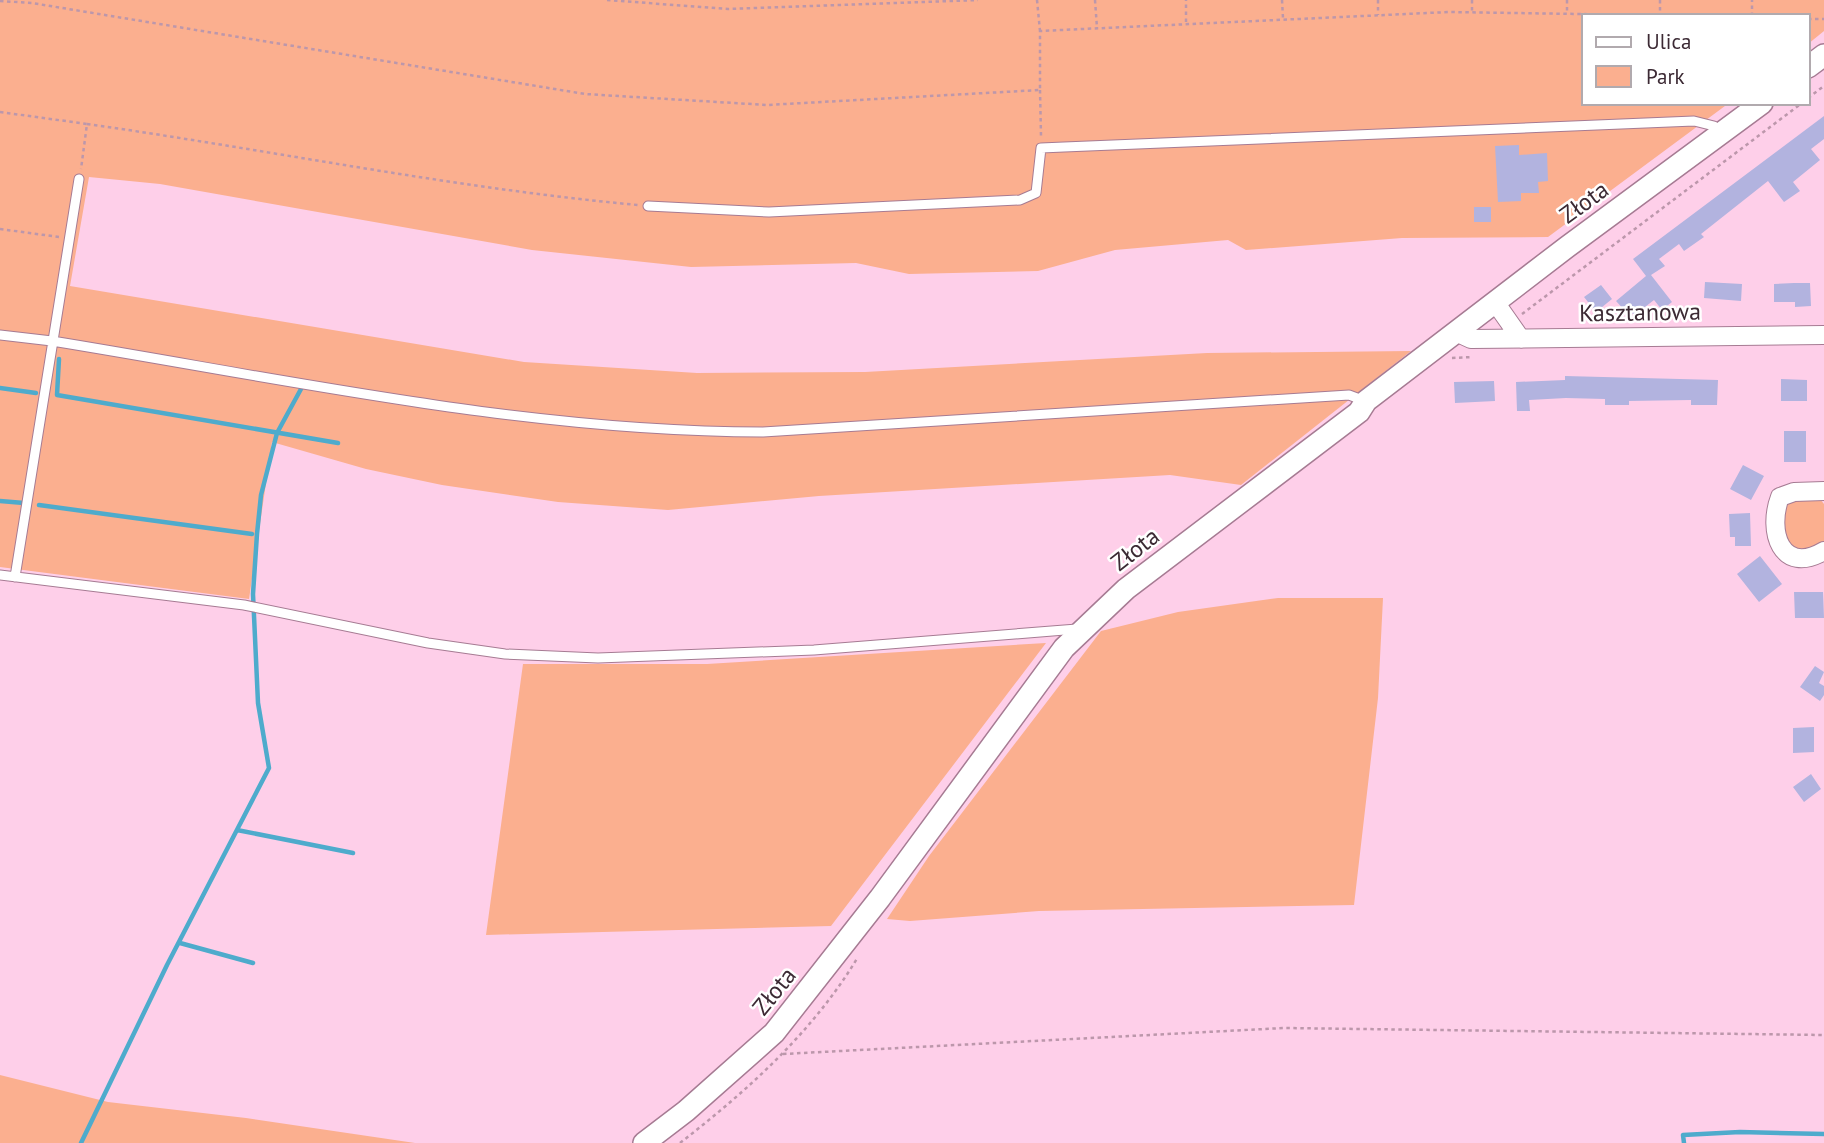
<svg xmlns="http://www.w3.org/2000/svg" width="1824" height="1143" viewBox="0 0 1824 1143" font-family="'PT Sans',sans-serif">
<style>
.green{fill:#fbaf8f}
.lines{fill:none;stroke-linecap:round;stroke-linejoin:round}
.stream{stroke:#4eabcc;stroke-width:4.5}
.building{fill:#b2b3df}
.service-casing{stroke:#a67b93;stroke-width:11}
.minor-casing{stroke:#a67b93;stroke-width:20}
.tertiary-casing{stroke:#a67b93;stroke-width:24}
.path{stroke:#bc97ab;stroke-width:2.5;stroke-dasharray:3.5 3.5;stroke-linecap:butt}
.service{stroke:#fff;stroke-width:9}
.minor{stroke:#fff;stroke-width:18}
.tertiary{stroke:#fff;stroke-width:21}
.labels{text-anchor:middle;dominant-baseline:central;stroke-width:5;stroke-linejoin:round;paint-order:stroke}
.street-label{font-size:24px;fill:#3c2a34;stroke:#fff}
</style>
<rect width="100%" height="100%" fill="#fecfe9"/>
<path class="green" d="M0 0H1824V31L1808 44V16H1584V103H1729L1548 237 1402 238 1246 250 1228 240 1115 250 1038 271 909 274 856 263 691 267 532 250 160 184 89 177 70 286 524 362 697 373 865 372 1207 353 1411 351 1241 485 1170 475 819 496 668 510 558 502 442 485 366 469 272 442 249 599 0 567Z
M1792 498 1820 499 1824 504V542L1805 552 1789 547C1783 527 1776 514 1792 498Z
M1278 598H1383L1378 698 1354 905 1039 911 910 921 887 919 929 856 1101 631 1178 612Z
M1046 643 831 926 486 935 523 664H707Z
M0 1075 108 1102 246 1118 415 1143H0Z"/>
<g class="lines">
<path class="stream" d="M59 359 57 395 338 443
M0 388 36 393
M0 501 24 503
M39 505 252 534
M237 830 353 853
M180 943 253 963
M81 1143 167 965 269 768 258 703 253 594 257 534 261 495 277 433 301 389
M1684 1143 1683 1135 1740 1132 1824 1134"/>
</g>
<path class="building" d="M1824 116V139L1811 149 1820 160 1793 182 1800 191 1784 202 1768 181 1701 234 1704 237 1684 251 1679 244 1659 259 1665 266 1651 275 1672 302 1662 310 1654 300 1636 314 1627 313 1616 301 1646 276 1633 259Z
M1519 145V155L1547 153 1548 181 1538 182 1539 193H1521V201L1498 202 1495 146Z
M1474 207H1491V222H1474Z
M1705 282 1742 284 1741 301 1704 298Z
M1794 283H1810L1811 306 1795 307V302H1774V284Z
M1601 285 1612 299 1596 312 1584 297Z
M1565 376 1718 380 1717 405H1691V400L1629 401V405H1605V399L1566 398 1529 400 1530 411H1517L1516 382 1565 380Z
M1781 379 1807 380V401H1781Z
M1494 381 1495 401 1455 403 1454 382Z
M1784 431H1806V462H1784Z
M1743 465 1764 476 1751 500 1730 489Z
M1750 513 1751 546H1735V537H1730L1729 514Z
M1760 556 1782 584 1759 602 1737 574Z
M1794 592H1823L1824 618H1795Z
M1815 666 1824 672 1819 683 1824 686V695L1820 701 1800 687Z
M1814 727V752L1793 753V728Z
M1811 774 1821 789 1804 802 1793 787Z"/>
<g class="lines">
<g class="service-casing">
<path id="service" d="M648 206 769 212 1020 200 1036 193 1041 148 1064 147 1694 121 1714 126 1720 134
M0 335 52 341C286 379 526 432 763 432L1349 395 1365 401
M0 575 244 605 428 643 505 654 598 658 814 650 1077 629
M15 577 79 179"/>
</g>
<g class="minor-casing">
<path id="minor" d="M1495 302 1521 339
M1458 333 1471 339 1824 335
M1824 491 1794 492 1780 497C1767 531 1781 576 1824 551"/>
</g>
<g class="tertiary-casing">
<path id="tertiary" d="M1808 67 1824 55
M644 1143 686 1111 774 1033 880 898 1064 648 1126 589 1359 412 1366 401 1567 247 1762 103"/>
</g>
<path class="path" d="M607 0 728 9 978 0
M1037 0 1040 31
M1095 0 1097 28
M1282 0 1283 18
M1378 0V15
M1472 0V11
M1567 0V11
M1660 0V15
M0 1 32 3 585 94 767 105 1040 90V31L1449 12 1708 16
M1752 16V0
M1808 19H1824
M1186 22V0
M1040 90 1041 136
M1808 98 1824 86
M0 112 87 124 81 169
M87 124C271 150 452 188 638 205
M0 229 59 237
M1522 314 1802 103
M1452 358 1473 357
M783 1054 1284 1028 1824 1035
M680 1143C748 1090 813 1032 858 957"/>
<use href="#service" class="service"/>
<use href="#minor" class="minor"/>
<use href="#tertiary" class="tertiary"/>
</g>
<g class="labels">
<g class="street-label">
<text transform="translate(1584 202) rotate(-36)">Złota</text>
<text transform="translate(1640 312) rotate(-1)">Kasztanowa</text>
<text transform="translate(1135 549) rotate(-38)">Złota</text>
<text transform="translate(774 991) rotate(-51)">Złota</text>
</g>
</g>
<rect x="1582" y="14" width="228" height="91" fill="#ffffff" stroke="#b1aaae" stroke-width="2"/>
<rect x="1596" y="37" width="35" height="10" fill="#ffffff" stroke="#b1aaae" stroke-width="2"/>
<text x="1646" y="49" font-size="21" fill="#3c2a34">Ulica</text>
<rect x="1596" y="66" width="35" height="21" fill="#fbaf8f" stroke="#b1aaae" stroke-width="2"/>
<text x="1646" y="84" font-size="21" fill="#3c2a34">Park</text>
</svg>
